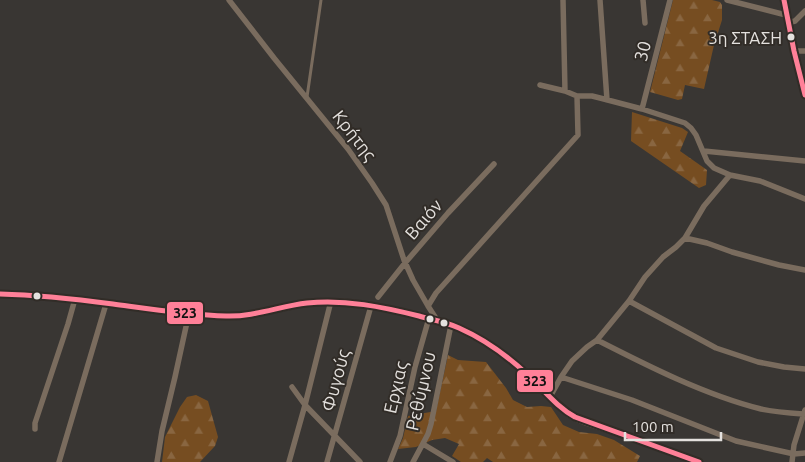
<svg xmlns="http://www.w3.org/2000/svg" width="805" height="462" viewBox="0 0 805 462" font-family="Ubuntu,sans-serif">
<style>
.forest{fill:url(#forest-firs)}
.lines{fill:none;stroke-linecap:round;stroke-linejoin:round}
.service{stroke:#7a6c5e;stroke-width:3}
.minor{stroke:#7a6c5e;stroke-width:5.5}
.tertiary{stroke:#7a6c5e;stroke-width:7}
.bus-1-casing{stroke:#312c27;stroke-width:9}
.bus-1{stroke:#ff8098;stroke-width:5}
.bus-dot{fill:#e4e1de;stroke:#312c27;stroke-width:2}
.labels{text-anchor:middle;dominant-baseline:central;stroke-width:4;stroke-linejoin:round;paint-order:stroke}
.bus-label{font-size:17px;fill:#e4e1de;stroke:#312c27;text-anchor:end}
.street-label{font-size:18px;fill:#e4e1de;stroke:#312c27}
.line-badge{stroke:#312c27;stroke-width:2}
.pale-badge-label{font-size:14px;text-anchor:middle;font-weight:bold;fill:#111}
</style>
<defs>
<pattern id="forest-firs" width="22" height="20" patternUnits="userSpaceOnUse" patternTransform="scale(1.25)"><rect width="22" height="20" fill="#764d21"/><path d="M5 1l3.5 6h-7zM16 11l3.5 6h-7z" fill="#896641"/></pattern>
</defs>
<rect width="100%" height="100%" fill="#393633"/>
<path class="forest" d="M673 0H712L720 2 722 5V20L714 45 704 89 685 85 682 99 678 100 650 92Z
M632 112 682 128 688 132 680 151 707 170 706 185 699 188 631 141Z
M448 355 458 360 486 362 506 388 513 400 527 407 541 406 551 407 563 425 579 432 597 434 614 440 640 456 637 462H493L487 458 483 462H461L452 456 459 444 445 438 432 440 416 447 398 449 403 438 408 416 436 411Z
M196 395 208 401 218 437 215 446 200 462H162L165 437 180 407 187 397Z"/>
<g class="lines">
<path class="service" d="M307 97 321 0"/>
<path class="minor" d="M229 0 274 58 348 149 372 183 386 205 404 260 413 280 428 306
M563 0 565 91
M600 0 607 100
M643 0 645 23
M727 0 786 15
M788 23 795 21 805 11
M794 51H805
M540 85 565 91 577 96H592L600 98 642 109 685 123 691 128 696 135 707 161 714 168 730 175 760 181 805 199
M642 109 670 0
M704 151 805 161
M685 238 707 243 732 252 779 265 805 270
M378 297 405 263 448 213 494 164
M629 301 716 348 758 362 784 367 805 369
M437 320 428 306 436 293 578 135 577 96
M597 340C648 366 705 395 761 409 775 412 789 413 803 414
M561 377 632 400 736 441 794 454 805 453
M292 387 305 405 360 462
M550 397 561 377 572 361 587 347 597 340 629 301 645 277 663 257 676 247 685 238 704 206 730 175
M35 429V423L68 324 75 299
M423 444 453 462
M59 462 106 304
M157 462 162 431 175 377 189 313
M289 462 305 405 331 301
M327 462 371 306
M390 462 400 436 415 367 429 318
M413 462 428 434 431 424 451 325
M792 462 794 445 805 410"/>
<path class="tertiary" d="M784 0 794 51 805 95
M0 294C76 295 150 313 225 316 253 317 280 307 307 303 344 299 380 306 415 315 430 319 445 322 459 328 489 341 515 362 538 385 547 394 555 404 565 411 577 421 595 425 610 430 639 441 669 451 699 462"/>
<g class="bus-1-casing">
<path id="bus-1" d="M784 0 794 51 805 95
M0 294C38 295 75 299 113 304 150 309 188 315 226 316 254 317 280 306 307 303 345 299 383 307 419 316 433 320 446 322 459 328 486 340 509 357 530 377 545 391 557 407 575 417L699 462"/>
</g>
<use href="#bus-1" class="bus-1"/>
</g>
<g class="bus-dot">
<circle cx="791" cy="37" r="4.5"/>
<circle cx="37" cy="296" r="4.5"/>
<circle cx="430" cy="319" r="4.5"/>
<circle cx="444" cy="323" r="4.5"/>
</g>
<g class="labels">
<g class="bus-label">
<text x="782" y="37">3η ΣΤΑΣΗ</text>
</g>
<g class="street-label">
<text transform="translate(642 51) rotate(-76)">30</text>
<text transform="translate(355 135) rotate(52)">Κρήτης</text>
<text transform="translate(423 219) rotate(-49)">Βαιόν</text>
<text transform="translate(335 380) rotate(-75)">Φυγούς</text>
<text transform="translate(395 387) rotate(-77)">Ερχιας</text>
<text transform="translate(420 391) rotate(-77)">Ρεθύμνου</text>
</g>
</g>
<g class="line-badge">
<rect x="166" y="301" width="38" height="24" rx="5" fill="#ff8098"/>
<rect x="516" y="369" width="38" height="24" rx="5" fill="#ff8098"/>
</g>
<g class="pale-badge-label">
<text x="185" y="318">323</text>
<text x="535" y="386">323</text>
</g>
<path d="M625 432v8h96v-8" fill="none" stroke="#e4e1de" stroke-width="2.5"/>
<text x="632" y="432" font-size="15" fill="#e4e1de" stroke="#312c27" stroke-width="4" paint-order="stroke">100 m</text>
</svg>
